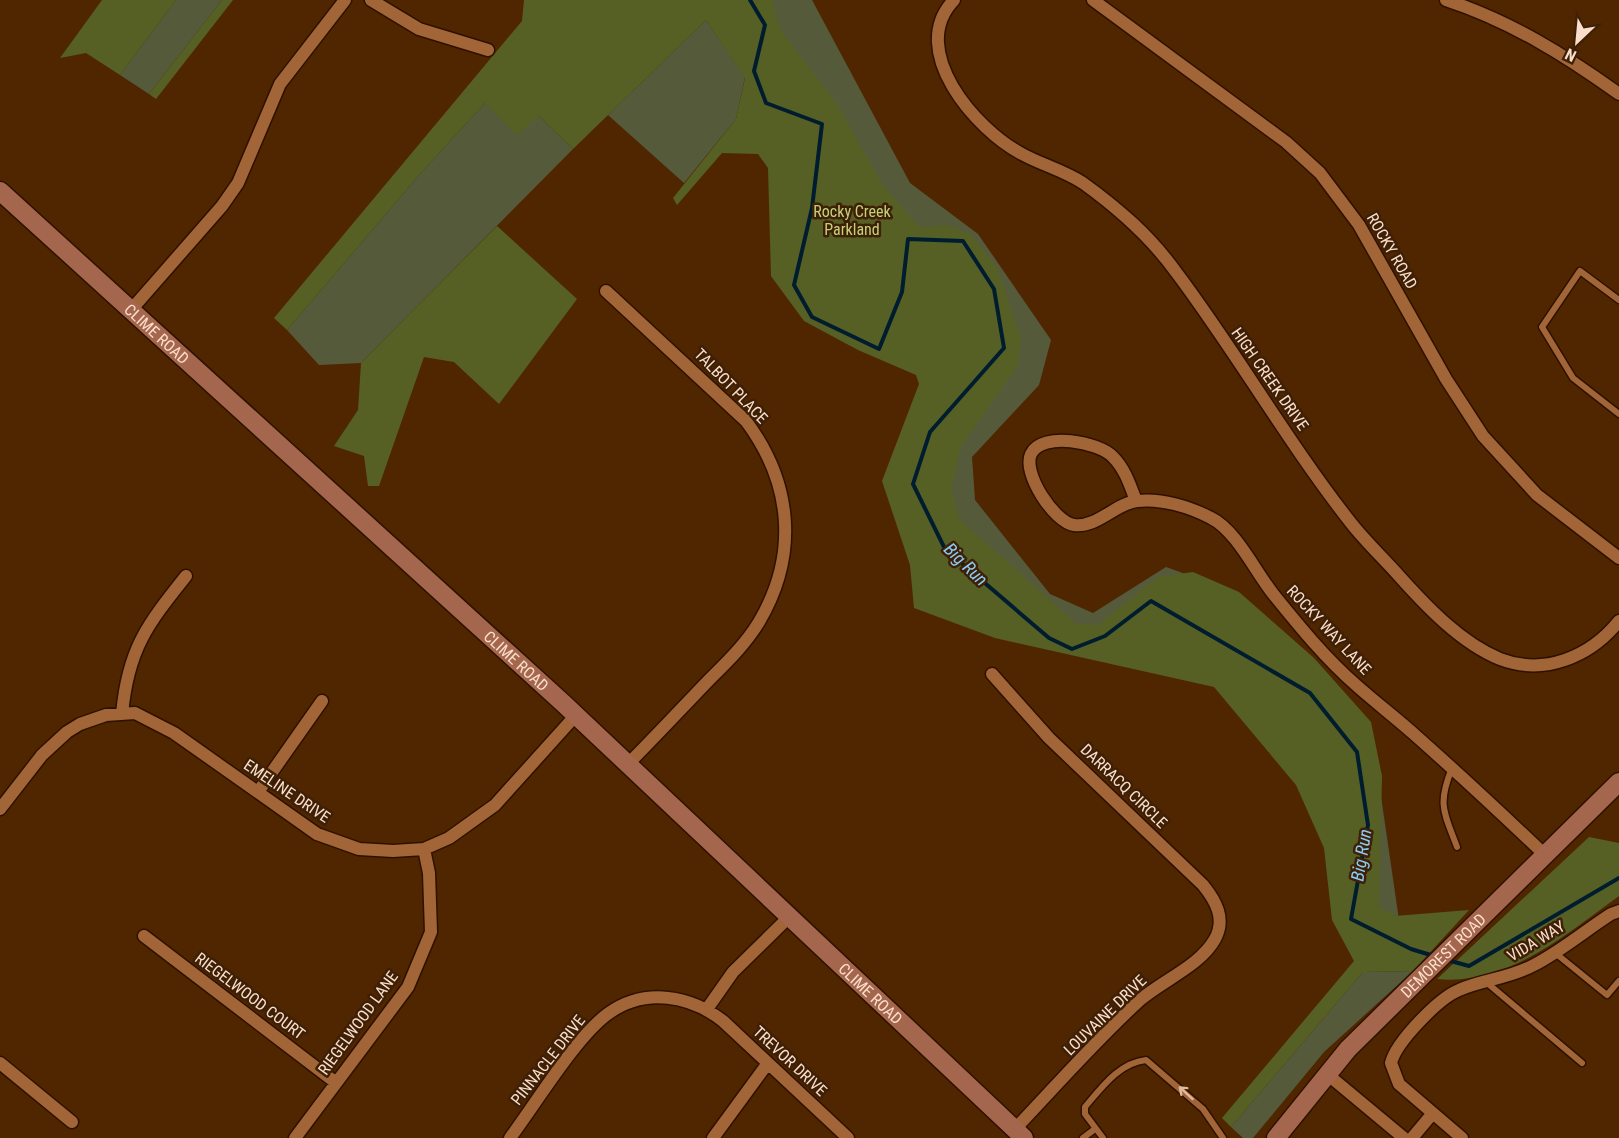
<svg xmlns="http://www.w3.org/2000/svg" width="1619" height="1138" viewBox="0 0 1619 1138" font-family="'Roboto Condensed',sans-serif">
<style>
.green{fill:#555b3a}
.forest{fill:#576024}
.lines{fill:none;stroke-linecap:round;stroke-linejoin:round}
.stream{stroke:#001d2f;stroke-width:4}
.lane-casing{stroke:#2e1100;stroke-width:9}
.street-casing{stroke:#2e1100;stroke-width:15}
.secondary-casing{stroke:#2e1100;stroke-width:21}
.lane{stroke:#a16537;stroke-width:6}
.street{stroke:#a16537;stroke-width:12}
.secondary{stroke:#a5664e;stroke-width:18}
.oneway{stroke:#e0ba9f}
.labels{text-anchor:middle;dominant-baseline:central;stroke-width:5;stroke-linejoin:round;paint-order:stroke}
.park-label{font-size:16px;fill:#c3d27a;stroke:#3e2006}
.street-label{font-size:16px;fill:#fbdfcc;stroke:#3e2006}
.water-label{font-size:18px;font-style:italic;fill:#88ccf7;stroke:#3e2006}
</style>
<rect width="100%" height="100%" fill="#502600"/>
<path class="green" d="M176 0H222L149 94 120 75Z
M733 0H812L910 183 978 234 1051 340 1039 385 972 457 975 500 1050 594 1093 613 1166 567 1202 580 1376 762 1399 920 1370 935 1300 773 1202 670 1014 629 909 547 962 359 780 79Z
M706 20 745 77 736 119 684 183 608 115Z
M485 103 539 116 573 149 361 363 319 365 287 330 420 174Z
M1413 971 1324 1052 1253 1138H1243L1231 1127 1363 972Z"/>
<path class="forest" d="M102 0H176L120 75 86 53 60 58Z
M222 0H233L156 99 149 94Z
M524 0H775L772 2 781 31 837 104 882 184 919 227 948 225 971 235 997 268 1021 338 1018 365 960 448 951 490 960 520 1077 624 1098 625 1158 577 1193 572 1239 592 1314 658 1371 722 1382 776 1379 906 1395 916 1469 910 1413 971 1363 972 1231 1127 1222 1118 1354 961 1332 920 1324 848 1296 785 1214 687 995 638 914 608 910 565 882 481 919 384 916 375 858 350 804 321 771 276 768 168 758 154 722 153 677 205 673 198 736 119 745 78 706 20 573 149 539 116 517 135 485 103 420 174 287 330 274 318 522 21Z
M497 226 577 299 499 404 454 362 424 357 379 486H368L364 456 334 446 358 410 361 363Z
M1589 837 1619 843V896C1565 935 1507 986 1437 979Z"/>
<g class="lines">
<path class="stream" d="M750 0 765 25 754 71 766 103 822 124 812 208 794 285 812 317 879 349 902 292 908 239 963 241 994 289 1004 348 930 432 913 484 945 549 1049 638 1072 649 1105 636 1151 601 1310 693 1357 752 1368 825 1351 919 1411 949 1434 956
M1447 960 1469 966 1619 878"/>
<g class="lane-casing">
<path id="lane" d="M1619 300 1580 271 1542 327 1573 378 1619 414
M1452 768C1437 805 1444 812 1457 847
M1554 952 1607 995 1619 981
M1486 982 1582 1063
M1083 1138 1095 1129
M1103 1138 1085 1114V1107C1102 1087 1119 1063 1146 1060L1203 1109 1223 1138"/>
</g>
<g class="street-casing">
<path id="street" d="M371 0 419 29 488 50
M954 0C906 50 976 130 1022 154 1042 165 1063 170 1083 183 1119 209 1150 236 1176 272 1237 353 1288 443 1351 523 1366 542 1384 559 1400 577 1427 607 1461 643 1500 659 1544 676 1590 657 1619 621
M1093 0 1286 142 1320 173 1359 225 1446 379 1483 436 1537 495 1619 558
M1446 0C1510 21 1565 55 1619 94
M606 291 746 421C792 483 799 554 759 622 745 645 726 663 708 681 681 709 655 737 628 764
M131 310 222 206 238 183 280 84 345 0
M1136 501C1130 485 1125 469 1113 457 1099 442 1042 431 1031 454 1022 473 1054 522 1074 525 1097 528 1116 503 1137 501 1161 498 1190 507 1211 518 1236 530 1256 573 1274 595 1299 626 1326 659 1356 685 1375 702 1396 718 1415 735 1459 774 1502 814 1545 855
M992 674 1049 738 1203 885C1216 901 1226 919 1215 939 1200 966 1163 980 1140 1000 1096 1040 1056 1086 1015 1129
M122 714C128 649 147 625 186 576
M258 792 322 701
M0 809 42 755 67 732 80 724 106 715 135 713 174 733 317 834 359 849 393 851 424 849 449 838 495 805 576 715
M144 936 335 1082
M707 1009 733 972 789 917
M0 1063 72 1122
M1327 1074 1404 1138
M295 1138 408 987 431 932 429 873 424 849
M510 1138C535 1105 577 1035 609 1013 646 987 691 996 723 1021L848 1138
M713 1138 768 1063
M1412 1138 1433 1113
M1462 1138 1399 1084 1391 1063C1396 1042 1439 998 1459 990 1484 979 1508 979 1534 965 1561 951 1586 930 1611 914L1619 911"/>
</g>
<g class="secondary-casing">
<g id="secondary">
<path id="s1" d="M0 191 563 703 1024 1138"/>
<path id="s2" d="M1276 1138 1348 1049 1619 782"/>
</g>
</g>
<use href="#lane" class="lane"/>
<use href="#street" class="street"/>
<use href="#secondary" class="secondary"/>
</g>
<defs><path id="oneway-shaft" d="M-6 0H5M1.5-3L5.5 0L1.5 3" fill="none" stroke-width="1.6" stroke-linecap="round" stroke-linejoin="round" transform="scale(1.5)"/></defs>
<use class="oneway" href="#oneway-shaft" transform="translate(1186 1093) rotate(-138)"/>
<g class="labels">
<g class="park-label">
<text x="852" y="211">Rocky Creek<tspan x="852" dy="18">Parkland</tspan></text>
</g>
<g class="street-label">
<text transform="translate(1392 251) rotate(60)">ROCKY ROAD</text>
<text stroke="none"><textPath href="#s1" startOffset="212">CLIME ROAD</textPath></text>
<text transform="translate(1270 379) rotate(55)">HIGH CREEK DRIVE</text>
<text transform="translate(731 386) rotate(46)">TALBOT PLACE</text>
<text transform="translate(1329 630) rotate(47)">ROCKY WAY LANE</text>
<text stroke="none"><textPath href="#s1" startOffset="698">CLIME ROAD</textPath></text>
<text transform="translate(1124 786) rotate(44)">DARRACQ CIRCLE</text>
<text transform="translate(287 791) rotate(34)">EMELINE DRIVE</text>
<text transform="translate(1536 941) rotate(-31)">VIDA WAY</text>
<text stroke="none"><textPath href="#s2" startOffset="248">DEMOREST ROAD</textPath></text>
<text stroke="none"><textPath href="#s1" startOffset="1184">CLIME ROAD</textPath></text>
<text transform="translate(250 996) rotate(37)">RIEGELWOOD COURT</text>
<text transform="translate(1105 1015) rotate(-44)">LOUVAINE DRIVE</text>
<text transform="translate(358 1023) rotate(-54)">RIEGELWOOD LANE</text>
<text transform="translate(548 1060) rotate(-52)">PINNACLE DRIVE</text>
<text transform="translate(790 1061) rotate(43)">TREVOR DRIVE</text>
</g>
<g class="water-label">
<text transform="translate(966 564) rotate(44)">Big Run</text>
<text transform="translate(1361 855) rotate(-81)">Big Run</text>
</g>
</g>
<g transform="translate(1577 42) rotate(206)" stroke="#3e2006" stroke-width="4.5" paint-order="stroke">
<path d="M0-4.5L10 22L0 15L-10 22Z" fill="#fbdfcc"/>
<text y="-9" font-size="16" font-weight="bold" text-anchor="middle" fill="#fbdfcc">N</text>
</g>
</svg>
